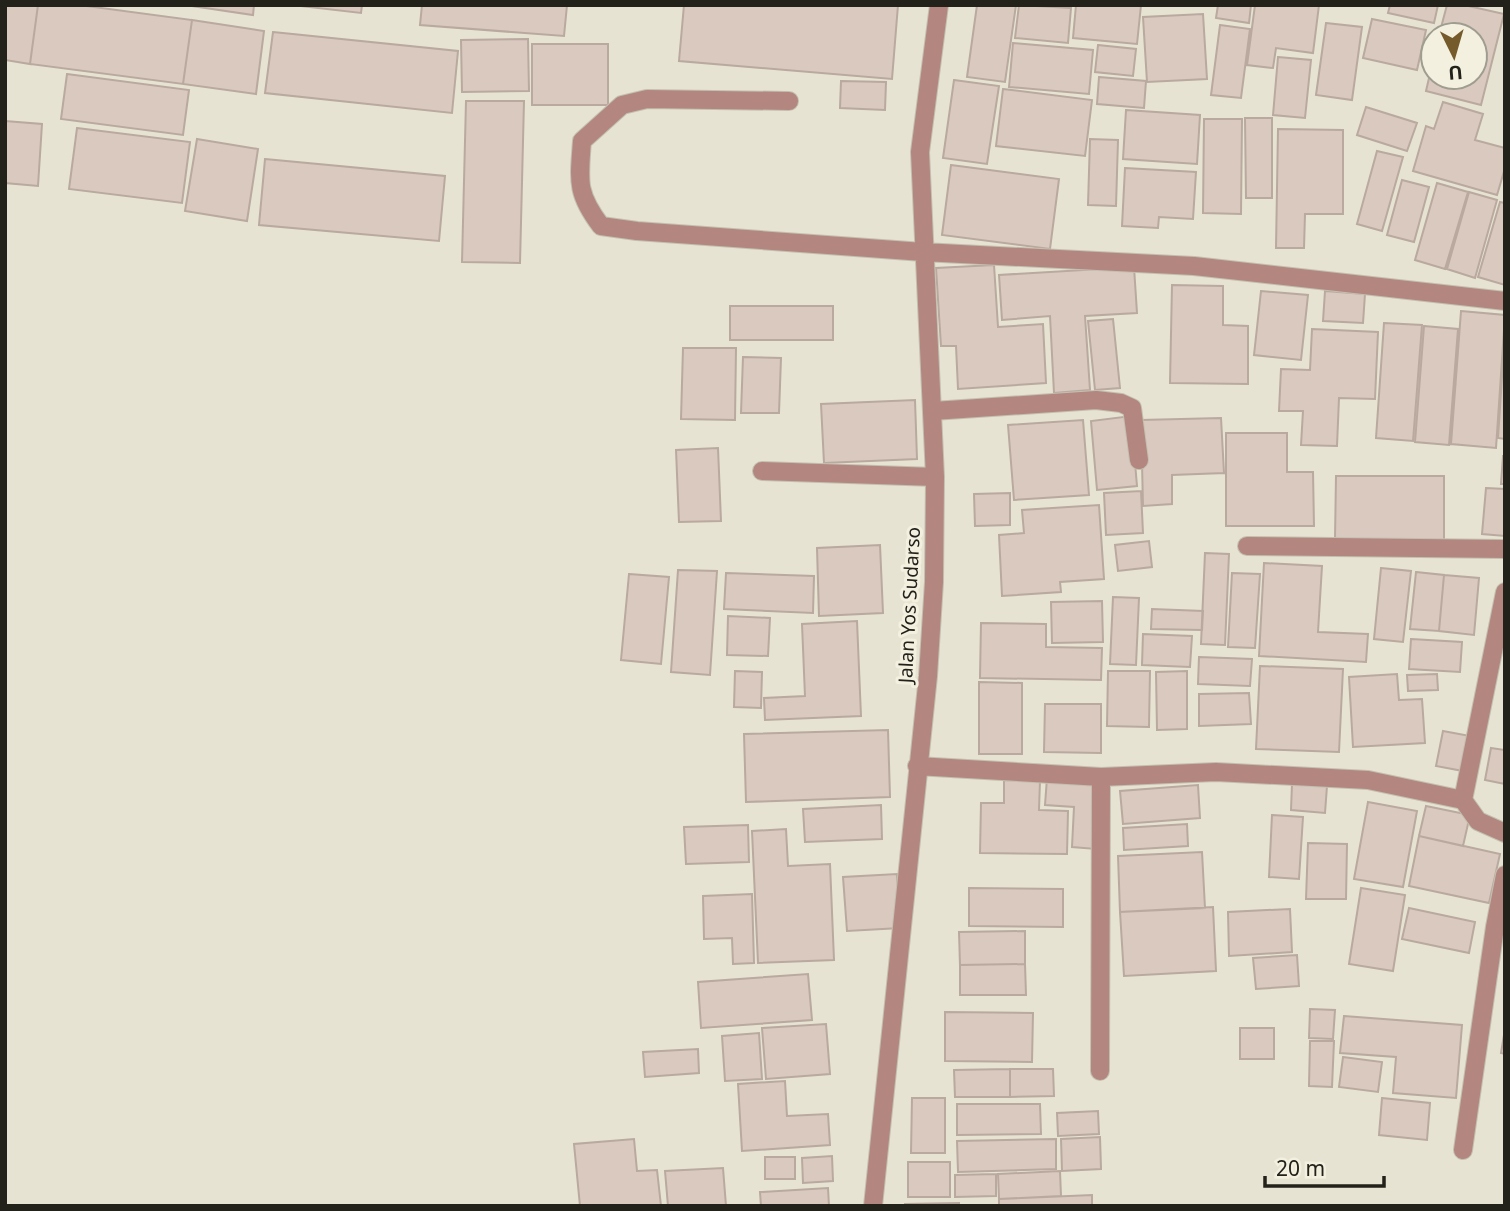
<svg xmlns="http://www.w3.org/2000/svg" width="1510" height="1211" viewBox="0 0 1510 1211" font-family="'Noto Sans',sans-serif">
<style>
.building{fill:#dac9bf;stroke:#b9a99f;stroke-width:2}
.lines{fill:none;stroke-linecap:round;stroke-linejoin:round}
.minor-casing{stroke:#c3c0b1;stroke-width:20}
.minor{stroke:#b38680;stroke-width:18}
.labels{text-anchor:middle;dominant-baseline:central;stroke-width:6;stroke-linejoin:round;paint-order:stroke}
.street-label{font-size:19px;fill:#22211a;stroke:#f3f0df}
</style>
<rect width="100%" height="100%" fill="#e6e3d2"/>
<path class="building" d="M5 5H38L30 64 5 60Z
M38 5H79L192 20 183 84 30 64Z
M185 5H254L253 15Z
M292 5H362L361 13Z
M422 5H567L564 36 420 25Z
M684 5H898L892 79 679 61Z
M977 5H1016L1005 82 967 77Z
M1019 5 1071 8 1068 43 1015 38Z
M1076 5H1141L1137 44 1073 38Z
M1218 5H1251L1249 23 1216 18Z
M1255 5H1319L1313 53 1276 48 1273 68 1247 65Z
M1390 5H1438L1434 23 1388 13Z
M1447 5H1464L1504 14 1481 105 1426 91 1433 61V77H1475V35H1439Z
M1203 14 1207 79 1147 82 1143 17Z
M1372 19 1426 30 1417 70 1363 58Z
M192 20 264 31 256 94 183 84Z
M1326 23 1362 27 1352 100 1316 95Z
M1220 25 1250 29 1241 98 1211 95Z
M273 32 458 51 452 113 265 93Z
M528 39 529 91 462 92 461 40Z
M1013 43 1093 50 1089 94 1009 87Z
M532 44H608V105H532Z
M1098 45 1136 49 1133 76 1095 72Z
M1278 57 1311 60 1305 118 1273 115Z
M67 74 189 90 183 135 61 119Z
M1099 77 1146 81 1144 108 1097 104Z
M954 80 999 86 987 164 943 158Z
M841 81 886 82 885 110 840 108Z
M1003 89 1092 100 1085 156 996 146Z
M466 101H524L520 263 462 262Z
M1443 102 1483 114 1475 140 1505 148V168L1497 195 1413 171 1426 126 1434 129Z
M1366 107 1417 123 1407 151 1357 135Z
M1126 110 1200 115 1197 164 1123 159Z
M1245 118H1272V198H1246Z
M1204 119H1242L1241 214 1203 213Z
M5 121 42 124 38 186 5 183Z
M77 128 190 142 182 203 69 189Z
M1278 129 1343 130V214H1305L1304 248H1276Z
M197 139 258 149 247 221 185 211Z
M1090 139 1118 140 1116 206 1088 205Z
M1377 151 1403 157 1382 231 1357 224Z
M265 159 445 176 439 241 259 225Z
M951 165 1059 179 1050 249 942 235Z
M1125 168 1196 172 1193 219 1159 217 1158 228 1122 226Z
M1402 180 1429 187 1414 242 1387 235Z
M1437 183 1468 192 1445 269 1415 260Z
M1469 192 1497 200 1475 278 1447 269Z
M1500 202 1505 203V285L1478 277Z
M994 265 998 327 1043 324 1046 383 958 389 956 346H941L936 268Z
M1134 267 1137 313 1085 316 1090 390 1054 393 1050 316 1002 320 999 275Z
M1172 285 1223 286V325L1248 326V384L1170 383Z
M1261 291 1308 295 1301 360 1254 355Z
M1325 291 1365 294 1363 323 1323 321Z
M730 306H833V340H730Z
M1461 311 1505 315 1496 448 1451 444Z
M1113 319 1120 388 1095 390 1088 321Z
M1384 323 1422 325 1413 441 1376 438Z
M1424 326 1458 329 1449 445 1415 442Z
M1312 329 1378 332 1375 399 1339 398 1337 446 1301 445 1303 411H1279L1281 369 1310 370Z
M1505 331V439L1498 438Z
M683 348H736L735 420 681 419Z
M743 357 781 358 779 413H741Z
M915 400 917 459 824 463 821 404Z
M1131 416 1137 486 1097 490 1091 421Z
M1221 418 1224 473 1172 475V504L1143 506 1141 420Z
M1083 420 1089 495 1014 500 1008 425Z
M1226 433H1287V472H1313L1314 526H1226Z
M718 448 721 521 679 522 676 450Z
M1503 456H1505V484H1501Z
M1336 476H1444V540L1335 539Z
M1486 488 1505 489V536L1482 534Z
M1141 491 1143 533 1106 535 1104 493Z
M1010 493V525L975 526 974 494Z
M1099 505 1104 579 1060 582 1061 592 1002 596 999 535 1024 533 1022 510Z
M1149 541 1152 567 1118 571 1115 545Z
M880 545 883 613 819 616 817 548Z
M1205 553 1229 554 1225 645 1201 644Z
M1264 563 1322 566 1318 632 1368 634 1366 662 1259 656Z
M1381 568 1411 571 1403 642 1374 639Z
M678 570 717 571 710 675 671 672Z
M1416 572 1444 575 1439 631 1410 629Z
M726 573 814 576 813 613 724 609Z
M1232 573 1260 574 1255 648 1228 647Z
M629 574 669 577 661 664 621 660Z
M1444 575 1479 578 1474 635 1439 631Z
M1113 597 1139 598 1136 665 1110 664Z
M1102 601 1103 642 1052 643 1051 602Z
M1152 609 1203 611 1202 630 1151 629Z
M728 616 770 618 768 656 727 655Z
M857 621 861 716 765 720 764 698 805 696 802 624Z
M981 623 1046 624V647L1102 648 1101 680 980 678Z
M1143 634 1192 636 1190 667 1142 665Z
M1411 639 1462 642 1460 672 1409 669Z
M1199 657 1252 659 1250 686 1198 684Z
M1260 666 1343 669 1339 752 1256 749Z
M735 671 762 672 761 708 734 707Z
M1108 671H1150L1149 727 1107 726Z
M1187 671V729L1157 730 1156 672Z
M1397 674 1399 700 1422 699 1425 743 1353 747 1349 677Z
M1437 674 1438 690 1408 691 1407 675Z
M979 682 1022 683V754H979Z
M1249 693 1251 724 1199 726V694Z
M1045 704H1101V753L1044 752Z
M888 730 890 797 746 802 744 734Z
M1443 731 1470 736 1463 771 1436 766Z
M1491 748 1505 750V784L1485 780Z
M1047 778 1099 781 1096 849 1072 847 1074 807 1045 805Z
M1004 780 1040 781 1039 810 1068 811 1067 854 980 853 981 803H1004Z
M1292 784 1327 786 1325 813 1291 810Z
M1198 785 1200 818 1123 824 1120 791Z
M1368 802 1417 811 1403 887 1354 879Z
M881 805 882 839 805 842 803 809Z
M1426 806 1470 815 1463 846 1419 836Z
M1272 815 1303 817 1299 879 1269 877Z
M1187 824 1188 846 1124 850 1123 828Z
M748 825 749 862 686 864 684 827Z
M786 829 788 866 830 864 834 960 758 963 752 831Z
M1419 836 1500 854 1489 903 1409 886Z
M1308 843 1347 844 1346 899H1306Z
M1202 852 1205 908 1120 912 1118 856Z
M897 874 900 928 847 931 843 877Z
M969 888 1063 889V927L969 926Z
M1361 888 1405 895 1393 971 1349 964Z
M752 894 754 963 733 964 732 938 704 939 703 896Z
M1213 907 1216 971 1124 976 1120 912Z
M1409 908 1475 922 1469 953 1402 939Z
M1290 909 1292 952 1229 956 1228 912Z
M1025 931V964L960 965 959 932Z
M1297 955 1299 986 1256 989 1253 958Z
M1025 964 1026 995H960V965Z
M808 974 812 1020 701 1028 698 982Z
M1310 1009 1335 1010 1333 1039 1309 1038Z
M945 1012 1033 1013 1032 1062 945 1061Z
M1344 1016 1462 1025 1456 1098 1393 1093 1396 1057 1340 1053Z
M826 1024 830 1074 766 1079 762 1028Z
M1240 1028H1274V1059H1240Z
M1505 1029V1054L1501 1053Z
M759 1033 762 1079 725 1081 722 1036Z
M1310 1041H1334L1332 1087 1309 1086Z
M698 1049 699 1073 645 1077 643 1052Z
M1343 1057 1382 1062 1378 1092 1339 1087Z
M1010 1069V1097H955L954 1070Z
M1010 1069H1053L1054 1096 1010 1097Z
M785 1081 787 1116 828 1114 830 1145 742 1151 738 1084Z
M912 1098H945V1153H911Z
M1382 1098 1430 1103 1427 1140 1379 1135Z
M957 1104H1040L1041 1134 957 1135Z
M1098 1111 1099 1134 1058 1136 1057 1113Z
M1100 1137 1101 1169 1062 1171 1061 1139Z
M634 1139 637 1171 657 1170 661 1206H580L574 1144Z
M1056 1139V1169L958 1172 957 1141Z
M832 1156 833 1181 803 1183 802 1158Z
M765 1157H795V1179H765Z
M908 1162H950V1197H908Z
M723 1168 726 1206H668L665 1171Z
M1060 1171 1061 1196 999 1199 998 1174Z
M996 1174V1196L955 1197V1175Z
M828 1188 829 1206H761L760 1192Z
M1092 1195V1206H999V1199Z
M959 1203V1206H905V1204Z"/>
<g class="lines">
<g class="minor-casing">
<path id="minor" d="M789 101 647 99 622 105 582 141C579 181 576 193 601 226L637 231 923 252 1194 266 1505 301
M933 411 1096 400 1121 403 1132 408 1139 460
M762 471 935 477
M1247 546 1505 549
M917 766 1101 777 1216 772 1368 780 1463 800 1478 821 1505 833
M1463 800 1505 592
M1100 1071 1101 777
M1463 1150 1495 927 1505 875
M873 1206 928 676 934 582 935 477 920 152 939 5"/>
</g>
<use href="#minor" class="minor"/>
</g>
<g class="labels">
<g class="street-label">
<text transform="translate(909 605) rotate(-87)">Jalan Yos Sudarso</text>
</g>
</g>
<rect width="1510" height="1211" fill="none" stroke="#22211a" stroke-width="14"/>
<g transform="translate(1454 56) rotate(175)"><circle r="33" fill="#f3f0df" stroke="#9f9d90" stroke-width="2"/>
<path d="M0-5L12 26L0 18L-12 26Z" fill="#755a2c"/>
<text y="-10" font-size="19" font-weight="bold" text-anchor="middle" fill="#22211a">U</text>
</g>
<path d="M1265 1176v10h119v-10" fill="none" stroke="#22211a" stroke-width="3.5"/>
<text x="1276" y="1176" font-size="21" fill="#22211a" stroke="#f3f0df" stroke-width="5" paint-order="stroke">20 m</text>
</svg>
